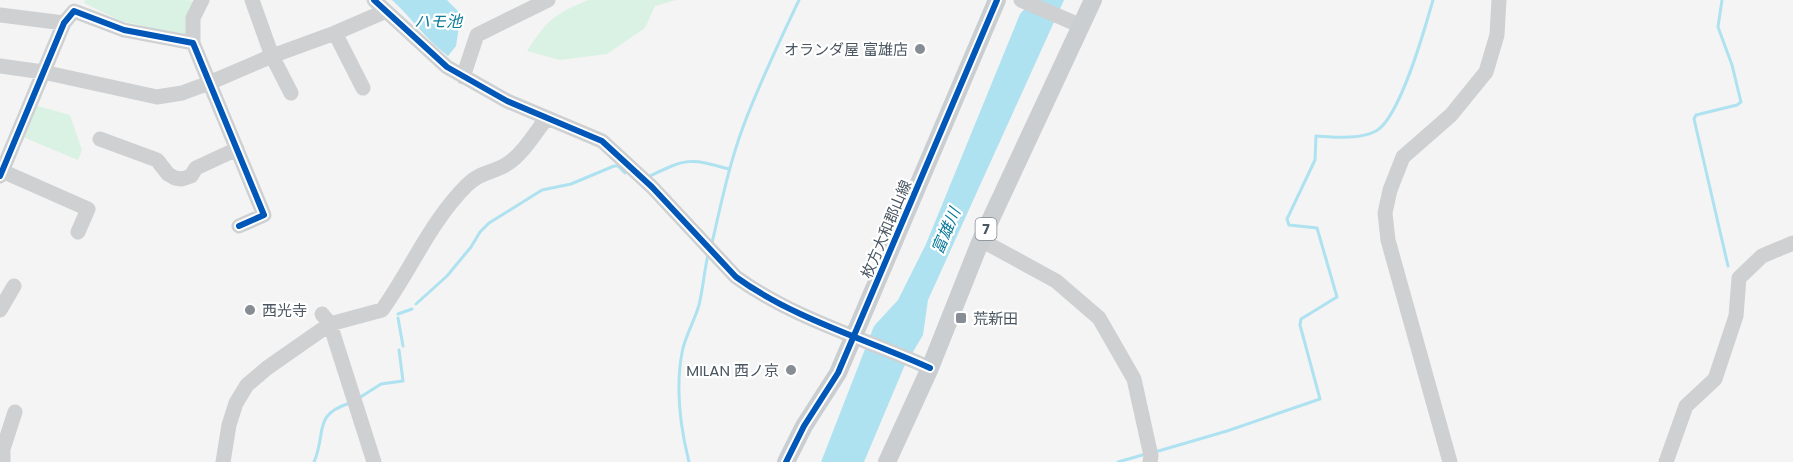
<svg xmlns="http://www.w3.org/2000/svg" width="1793" height="462" viewBox="0 0 1793 462" font-family="Poppins,'Noto Sans JP',sans-serif">
<style>
.green{fill:#d9f2e3}
.water{fill:#aee2f0}
.lines{fill:none;stroke-linecap:round;stroke-linejoin:round}
.stream{stroke:#aee2f0;stroke-width:3}
.minor{stroke:#ced0d2;stroke-width:15}
.major{stroke:#caced1;stroke-width:18}
.cycleway-casing{stroke:#fff;stroke-width:10}
.cycleway{stroke:#0057b8;stroke-width:6}
.poi-dot{fill:#868d94;stroke:#fff;stroke-width:2}
.labels{text-anchor:middle;dominant-baseline:central;stroke-width:4.5;stroke-linejoin:round;paint-order:stroke}
.shield{fill:#fff;stroke:#808990;stroke-width:1.5}
.shield-label{font-size:14px;font-weight:bold;fill:#4a5661}
.poi-label{font-size:15px;fill:#4a5661;stroke:#fff;text-anchor:end}
.street-label{font-size:15px;fill:#4a5661;stroke:#fff}
.water-label{font-size:16px;font-style:italic;fill:#0c7c9b;stroke:#fff}
</style>
<rect width="100%" height="100%" fill="#f4f4f4"/>
<path class="green" d="M85 0H185L195 1 185 37 119 20 84 3Z
M588 0H676L655 6 645 28 607 54 560 60 527 51C548 19 553 15 588 0Z
M34 105 70 115 82 150 78 160 23 137Z"/>
<path class="water" d="M392 0H447L461 14 456 46 448 56C426 40 412 18 392 0Z
M1033 0H1064L928 300 923 335 904 367 864 462H821L874 326 898 300 926 244 1020 14Z"/>
<g class="lines">
<path class="stream" d="M1722 0 1718 27 1732 65 1741 102 1737 105 1696 115 1694 119 1728 266
M650 176C687 158 690 158 729 169
M712 243C721 204 729 165 743 127 759 84 779 42 799 0
M416 304 447 276 471 247 480 232 489 223 542 190 571 184 614 166H618L625 173
M398 314 412 309
M398 318 403 346
M359 398 381 384 403 381 399 350
M1155 452 1227 431 1320 399 1300 325 1301 319 1337 297 1317 228 1289 225 1287 219 1315 160 1316 136C1334 137 1359 140 1376 131 1400 118 1425 28 1433 0
M314 462C327 432 312 415 350 403
M689 462C680 426 675 384 683 348 687 333 695 319 699 305 703 289 704 272 708 255
M1118 462 1146 454"/>
<path class="minor" d="M252 0 272 56 291 93
M374 0 447 67 507 101 602 141 652 187 736 277C794 319 866 339 930 368
M1021 0 1079 25
M0 15 64 23
M335 33 363 88
M193 43V18L202 0
M0 66 43 72 157 97 182 93 209 83 272 56 335 33 386 11
M463 77 477 35 548 0
M100 139 157 160 168 174 175 178 182 179 191 176 196 168 237 149
M2 171 88 209 78 232
M0 176 64 23 74 11 124 30 193 43 264 215 239 226
M981 240 1056 281 1099 318 1134 379 1151 456 1150 462
M0 310 14 286
M322 314 330 324 374 462
M3 462V449L15 412
M223 462 229 425 236 403 247 385 267 368 330 324 382 310C412 268 430 222 467 185 480 172 493 173 507 164 523 154 535 133 546 119
M1450 462 1388 240 1385 213 1390 190 1403 157 1451 115 1486 72 1497 35 1499 0
M1666 462 1686 406 1715 379 1736 316 1739 278 1762 256 1793 243"/>
<path class="major" d="M786 462 804 426 838 373 997 0
M887 462 930 368 981 240 1093 0"/>
<g class="cycleway-casing">
<path id="cycleway" d="M374 0 447 67 507 101 602 141 652 187 736 277C794 319 866 339 930 368
M0 176 64 23 74 11 124 30 193 43 264 215 239 226
M786 462 804 426 838 373 997 0"/>
</g>
<use href="#cycleway" class="cycleway"/>
</g>
<g class="poi-dot">
<circle cx="920" cy="49" r="6"/>
<circle cx="250" cy="310" r="6"/>
<rect x="955" y="312" width="12" height="12" rx="3"/>
<circle cx="791" cy="370" r="6"/>
</g>
<g class="labels">
<rect class="shield" x="975.5" y="218" width="21" height="22" rx="4.5"/>
<g class="shield-label">
<text x="986" y="229">7</text>
</g>
<g class="poi-label">
<text x="908" y="49">オランダ屋 富雄店</text>
<text x="262" y="310" text-anchor="start">西光寺</text>
<text x="973" y="318" text-anchor="start">荒新田</text>
<text x="779" y="370">MILAN 西ノ京</text>
</g>
<g class="street-label">
<text transform="translate(886 229) rotate(-67)">枚方大和郡山線</text>
</g>
<g class="water-label">
<text x="438" y="21">ハモ池</text>
<text transform="translate(946 231) rotate(-67)">富雄川</text>
</g>
</g>
</svg>
